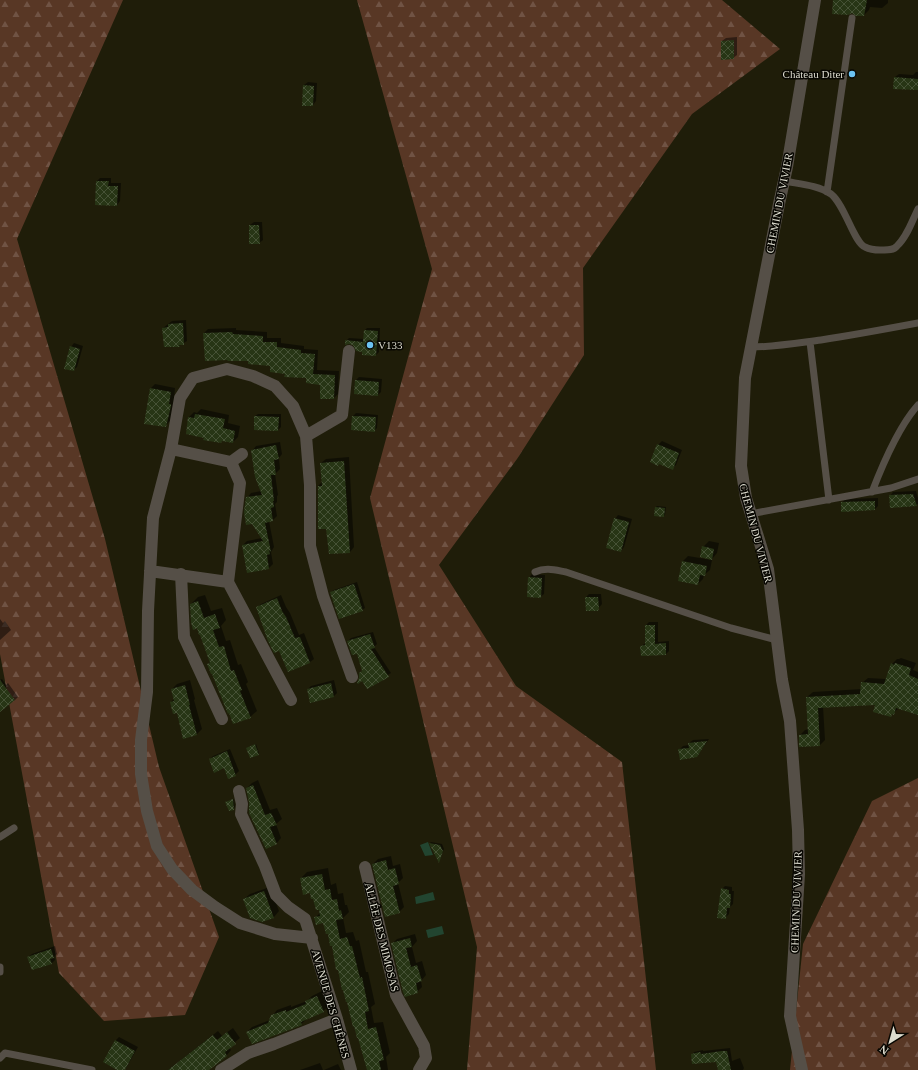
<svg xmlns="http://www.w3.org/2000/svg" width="918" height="1070" viewBox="0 0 918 1070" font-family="'Times New Roman',serif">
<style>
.forest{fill:url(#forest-firs)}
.water{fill:#224530}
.shadow{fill:#0007}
.building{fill:url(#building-cross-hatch)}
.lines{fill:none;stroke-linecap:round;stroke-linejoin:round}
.lane{stroke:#554f47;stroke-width:7}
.street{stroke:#554f47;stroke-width:12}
.poi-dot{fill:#6cc3f2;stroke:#080702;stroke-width:1.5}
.labels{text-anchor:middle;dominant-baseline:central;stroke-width:3;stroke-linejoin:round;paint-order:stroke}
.poi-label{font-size:11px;fill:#dddccf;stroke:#080702;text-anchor:end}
.street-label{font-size:11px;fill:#dddccf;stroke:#080702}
</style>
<defs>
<pattern id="forest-firs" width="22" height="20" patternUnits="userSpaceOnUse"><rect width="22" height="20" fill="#583725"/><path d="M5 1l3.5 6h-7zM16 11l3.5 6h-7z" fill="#705344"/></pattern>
<pattern id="building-cross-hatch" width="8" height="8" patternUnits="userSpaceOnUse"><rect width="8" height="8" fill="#273515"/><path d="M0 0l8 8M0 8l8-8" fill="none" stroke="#465236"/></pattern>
</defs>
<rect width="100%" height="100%" fill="#1f1d09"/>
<path class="forest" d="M0 0H123L17 239 105 539 159 767 219 937 185 1015 104 1021 59 973 0 654Z
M357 0H722L780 49 692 114 583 268 584 355 517 459 439 565 516 686 622 762 656 1070H467L477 947 370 498 432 269Z
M918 778V1070H790L803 944 872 801Z"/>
<path class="water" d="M428 842 433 855 425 856 420 845Z
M433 892 435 900 416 904 415 897Z
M442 926 444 934 428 938 426 930Z"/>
<path class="shadow" d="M834 0H888V3L882 8 870 7 869 10 864 15 852 12Z
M737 37V55L733 58 722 41 726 38Z
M916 72H918V89H894L895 77 899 74 913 75Z
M308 82 317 83 316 101 313 105 304 85Z
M100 178H111V183H121L120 201 117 205 97 181Z
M254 222H262L263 240 259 243 250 225Z
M186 320 187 341 179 346 163 328 172 321Z
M236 328V330L267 332V338H281V343L304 346V349L318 350 317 370 339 371 338 394 334 398 322 384 307 377 286 373 271 365 249 360 204 333 208 329Z
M367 328H380L379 352 376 355 363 351 354 344 346 341 349 338 364 339 365 330Z
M74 343 83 346 77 367 73 370 71 347Z
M359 377 382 379 381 392 378 395 355 393 356 380Z
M155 384 175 388 174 400H176L170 421 165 426 150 389Z
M201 409 229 415 228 423 240 426 238 437 233 442 187 433 189 417 194 412 197 413Z
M356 413 378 415 377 428 374 431 353 416Z
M258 414H281V427L278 430 255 416Z
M662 441 682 450 676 465 673 468 659 463 658 445Z
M280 442 282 454 279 458 280 469 275 474 278 495 277 496V502L275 504 277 516 273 520 269 521 274 547 271 552 273 564 269 568 243 545 247 541 262 538 247 498 251 493 261 491 252 451 256 446Z
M349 457 354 547 350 552 327 528 318 486 322 482 321 463 326 459Z
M916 491 918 498V504L916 505 890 496 893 492Z
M878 498V506L875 509 842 510V503L845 499Z
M657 506 666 507 665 515 664 516 656 507Z
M618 515 632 519 624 547 621 551 615 519Z
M709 541 719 543 717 553 712 559 703 547Z
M688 556 712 560 710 570 704 575 703 579 698 584 683 561Z
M532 574 545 575 544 594 540 597 529 578Z
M357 582 365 608 362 610 331 592 334 590Z
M589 594H601L602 604 597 610 586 597Z
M205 595 211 611 222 608 226 620 221 626 226 641 230 640 238 665 241 664 248 682 246 684 257 711 250 717 208 664 210 662 191 604 198 597Z
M281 595 286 607 290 613 299 635 304 633 314 659 310 662 288 670 279 650 257 608 261 604Z
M0 619 3 623 5 621 11 630 0 640Z
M649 622H658V642L669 641V651L666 654 641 646 646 643V625Z
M373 632 377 644 374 647 391 673 367 688 360 678V673L363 670 358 652 348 641 351 638Z
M901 658 916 663 913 670 918 672V714L899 708 891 715 876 704 823 706 825 740 820 745 800 735 805 730 809 729 807 697 813 692 862 689V683L868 678 886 679 892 664 897 659H899Z
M2 679 6 685 8 683 18 697 15 700 0 704V680Z
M190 680 195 699 194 700 202 729 197 734 184 738 178 712 171 702 175 698 172 689 177 684Z
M334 680 337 693 334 696 308 689 311 686Z
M709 739 697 756 679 750 683 746 689 745V743L693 740Z
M256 744 259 753 258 754 247 748Z
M230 749 239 771 235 775 210 759 213 756Z
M258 780 270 810 277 808 282 819 276 824 281 838 276 844 250 802 247 788 252 783Z
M234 799 235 807 233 809 228 801Z
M431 842 442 844 444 849 439 861 430 843Z
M391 856 393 866 400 864 403 878 398 883 404 907 399 912 373 864 378 859Z
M328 868 331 885 336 883 338 894 343 893 345 905H347L349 912 343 918 346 933 353 932 356 941 359 940 366 972H368L375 1004 371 1007 374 1023 383 1022 390 1053 386 1057 388 1070H368L328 932 324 922 316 917 320 913 311 892 301 878 307 872Z
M725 886 732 887V891H734L733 904 730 907 729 914 725 918 722 889Z
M270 887 279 911 274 917 262 921 244 899 250 894Z
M415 934 417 941 412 947 416 963 422 961 426 975 421 981 422 987 417 992 392 944 397 939Z
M55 946 57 954 54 957 55 960 52 963 32 969 28 957 32 954Z
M322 991 329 1006 323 1011 307 1019 301 1024 247 1032 252 1027 270 1020 272 1016 277 1010 291 1005V1007L307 1001 312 996Z
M233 1028 240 1038 229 1047 231 1050 227 1055 207 1070H168L218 1031 222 1036Z
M119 1037 138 1047 125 1070H119L104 1062 116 1040Z
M730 1048 732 1061 740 1058 744 1068 743 1070H726L717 1061 692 1055 694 1052 703 1050V1051Z
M320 1063 323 1070H300Z
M338 1064 341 1070H324Z"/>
<path class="building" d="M833 0H867L864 16H856L852 13 848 15 832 14Z
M734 40V59L721 60V41Z
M894 77 918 79V90L893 89Z
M303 85 314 86 313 106H302Z
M96 181H109L108 186H118L117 206 95 205Z
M249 225H259L260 244H249Z
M183 323 184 345H179L180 347H164L162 328 168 327V324Z
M364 330 378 331 376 356 362 355V352L356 351 353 345 349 344 345 345V340L363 342Z
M232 332 233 334 263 336V342H277V347L301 350V353L315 354 313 374 335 375 334 399H320V385L306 383V378L284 377 285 374 270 372V366L248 364V361H228L227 360 205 361 203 333Z
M70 346 80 349 74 371 64 369Z
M355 380 379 382 378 396 354 394Z
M150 388 171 392 169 404H171V406L166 427 144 424Z
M195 414 225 419 223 428 235 431 233 443 222 441 221 443 203 440 204 438 186 434 188 417 194 418Z
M254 416 279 417 278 431 254 430Z
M352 416 376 417 375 432 351 430Z
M657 444 679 453 673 470 659 464 658 466 650 462Z
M276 445 279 459 274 460 276 475H271L274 501H273L274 507 271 508 273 521 265 523 271 552 269 550 270 554 267 555 269 569 247 573 242 545 263 541 252 524 246 525 244 512 246 497 262 495 255 477 251 450Z
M344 461 350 553 329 554 326 529H318V486H322L320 463Z
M913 494 917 506 890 508 889 495Z
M875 501V510L841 512V502Z
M655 507 665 508 664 517 654 516Z
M614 518 629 522 621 552 606 548Z
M702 546 714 549 712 560 700 557Z
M682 561 707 566 705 576 700 575 698 585 678 581Z
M528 577 542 578 541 598 527 597Z
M354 584 363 611 339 619 330 592Z
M585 597H598L599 608 598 611H586Z
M277 598 282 611 286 617 295 638 300 637 310 663 288 672 279 651 274 653 268 641 256 607Z
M198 601 204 618 215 614 220 628 213 630 219 647 224 646 231 671 234 670 239 683 242 690 240 691 251 718 233 724 229 713 228 714 212 674H211L207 664 210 663 200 635H199L197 628 193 630 191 622 190 604Z
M645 625H655V644L666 643V655L641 656 640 646 645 645Z
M370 634 375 648 371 649 389 677 367 689 362 681 358 684 357 683 359 678V673L362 671 357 654 352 655 347 641Z
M891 663 894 665 895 663 911 668 909 675 918 679V715L896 708 894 715 892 714 891 717 873 712 875 705 818 708 820 746 799 747V735L808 734 806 697 860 694 861 682 884 684Z
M0 680 15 700 0 712Z
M331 683 334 697 310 703 307 689Z
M185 685 190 705H189L197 735 183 739 177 713 173 714 170 702 174 701 171 689Z
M707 741 697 757 680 760 678 749 689 748 688 743Z
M255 744 259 755 250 758 246 748Z
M227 751 236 776 228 779 224 768 214 773 209 759Z
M253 785 265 815 271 813 277 825 270 827 277 844 266 849 249 813V802L246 788Z
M233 799 234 810 229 811 225 802Z
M429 843 440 845 443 851 439 863Z
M386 860 388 870 395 868 399 884 393 886 400 913 385 917 372 864Z
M322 874 325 890 330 889 332 900 337 899 339 911 341 910 343 919 336 920 340 939 347 937 350 946H352L360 978 362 977 369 1011 365 1012 368 1029 376 1027 384 1060 379 1061 381 1070H367L358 1038H357L354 1026 353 1027 347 1002H346L343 990H342L338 970H336L332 946H330L328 934H326L323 923 316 925 314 917 320 916 319 910H316L313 899H311L310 893 303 895 300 878Z
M721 888 729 890V894H731L730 908H727L726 919 717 918Z
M264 891 274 918 262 922 250 918 243 899Z
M410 938 412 947 406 948 411 967 417 965 422 981 416 983 418 993 405 997 403 992 391 943Z
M51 949 54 958 50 959 52 964 32 970 27 957Z
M317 996 324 1012 301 1022 302 1025 252 1044 246 1032 268 1023 271 1015 286 1010V1012L306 1004 305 1001Z
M227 1032 236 1044 225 1052 227 1056 209 1070H168L213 1035 217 1040Z
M115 1040 135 1051 125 1070H117L103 1062Z
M722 1051H727L731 1070H718L716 1062 692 1064 691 1054 700 1052 701 1054Z"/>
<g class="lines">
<path class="lane" d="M784 181C799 184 818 185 831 194 845 205 854 243 865 247 869 249 876 250 880 250 886 250 893 251 897 246 907 237 912 221 918 209
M827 192 852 18
M810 342 829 500
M751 347C775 347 798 343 821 340 854 335 886 329 918 323
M872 492C882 466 900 425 918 405
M750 514 891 488 918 479
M535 572C546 567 555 570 566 572L731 628 777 640
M0 837 14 828
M0 967V972
M0 1058 5 1053 92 1070"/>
<path class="street" d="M306 436 342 415 349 351
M231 462 242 454
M150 571 228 582 240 483 231 462 171 449
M181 574 184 637 222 719
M228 582 291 700
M239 791 242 804 241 814 265 866 276 895 288 907 305 919 337 1019 351 1070
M365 867 396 995 424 1046 426 1058 419 1070
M312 938 275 934 240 923 215 907 192 890 172 869 157 846 147 811 141 774V740L147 692 148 611 153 518 171 449 180 398 193 378 227 369 253 376 275 386 293 406 306 436 310 485V546L323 596 352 677
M221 1070 248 1053 274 1044 337 1019
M802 1070 790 1016 799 874 798 830 790 721 782 680 768 569 746 498 741 466 745 378 779 204 787 167 815 0"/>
</g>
<g class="poi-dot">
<circle cx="852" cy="74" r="4"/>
<circle cx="370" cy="345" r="4"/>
</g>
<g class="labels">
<g class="poi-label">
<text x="844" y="74">Château Diter</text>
<text x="378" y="345" text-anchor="start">V133</text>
</g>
<g class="street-label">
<text transform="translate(779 203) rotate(-79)">CHEMIN DU VIVIER</text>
<text transform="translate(756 533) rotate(75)">CHEMIN DU VIVIER</text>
<text transform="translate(796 902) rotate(-88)">CHEMIN DU VIVIER</text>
<text transform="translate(382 937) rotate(76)">ALLÉE DES MIMOSAS</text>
<text transform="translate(331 1004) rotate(74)">AVENUE DES CHÊNES</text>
</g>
</g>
<g transform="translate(890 1042) rotate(217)" stroke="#080702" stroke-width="3" paint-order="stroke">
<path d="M0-3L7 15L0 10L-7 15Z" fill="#dddccf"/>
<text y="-6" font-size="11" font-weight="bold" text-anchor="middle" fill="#dddccf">N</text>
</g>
</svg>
